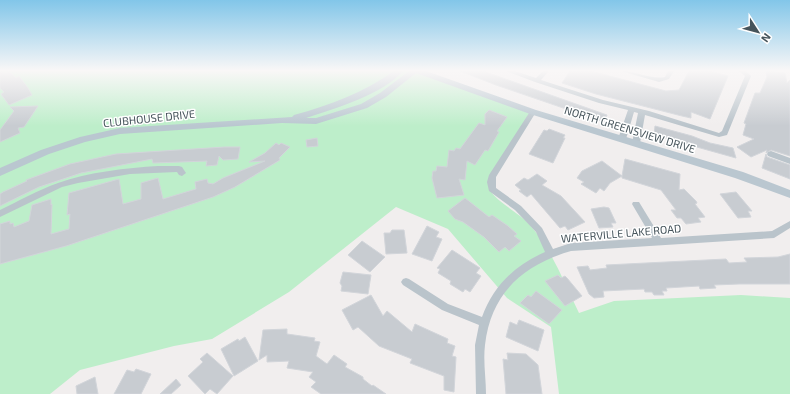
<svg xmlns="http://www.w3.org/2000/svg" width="790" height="394" viewBox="0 0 790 394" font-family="'Exo 2',sans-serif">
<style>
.green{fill:#bdeeca}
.building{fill:#c8ccd1;stroke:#d2d5da}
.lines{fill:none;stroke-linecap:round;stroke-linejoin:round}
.street{fill:#bac4cb;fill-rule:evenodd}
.secondary{fill:#bac7d0;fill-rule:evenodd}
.labels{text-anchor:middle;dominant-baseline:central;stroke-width:3;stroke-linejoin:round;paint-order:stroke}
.street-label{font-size:11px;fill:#46545b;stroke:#fff}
</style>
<rect width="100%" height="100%" fill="#f1eeee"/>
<path class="green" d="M0 71H417L534 111 489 180C489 183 489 187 490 189 493 200 521 214 529 224 552 249 564 283 579 313L614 301 741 295 790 298V394H559L551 327 507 298 448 229 396 207 289 292 212 339 174 346 80 370 50 394H0Z"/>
<path class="building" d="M0 71 5 73 9 71 16 78 19 76 28 88 32 95 9 105 1 94 4 92 0 88Z
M460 71H483L607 115 604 122 496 85Z
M570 71H591L666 91 679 90 689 71H710L728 76 710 119 691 112V118L682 116 596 94 562 83Z
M766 71 785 73 787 83 790 80V156L771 150 766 153 767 150 751 157 737 147 754 139 743 135 746 124 744 123 755 93H760L767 77Z
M38 106 24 127 18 128 20 133 0 142V130L14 111 10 107Z
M489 110 507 117 497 131 499 132 488 151 485 150 475 165 467 161 465 180 459 179 464 195 437 198 432 178 433 171H436L437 166 447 167 449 150 454 151 456 148 460 149 479 123 485 125V114Z
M655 126 692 136 710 143 733 148 736 158 654 135Z
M549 129 565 135 563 138H565L553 163 529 154 544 130 547 131Z
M317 138 318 146 307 147 306 140Z
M276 143 279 145 281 143 290 147 279 158 280 160 235 187 213 197 66 246 0 264V224L10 221V224L13 223 14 227 29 221 32 205 51 199V205L52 204 51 234 69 229 70 214 67 215 69 193 119 179 123 204 141 199V183L158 178 163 199 196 189 195 182 207 179 208 183 213 184 223 178 265 161 249 162 265 153Z
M225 147H240L238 159 223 160 219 156 217 165 206 166 207 161 153 163 152 159 81 173 39 187 0 206V194L3 192 27 181 26 180 70 164 116 154Z
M766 154 767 157 790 165V179L762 168Z
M625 159 680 174 679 190 684 189 696 201 697 203 695 204 705 217 698 218 701 222 686 224 681 218H677L671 210H676L661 190 622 178V176L610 183 604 191 600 188 596 193 581 184 584 182 577 178 582 171 602 161 622 176Z
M537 174 547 181 542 185 561 196 585 222 568 230 565 226 560 228 531 194 527 197 519 191 521 190 515 185 524 178 528 180Z
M736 192 752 211H748L751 217 738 218 720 194Z
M465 198 489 217 492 215 508 226 517 234 514 236 521 241 509 251 505 247 499 252 484 237 463 222 455 219 448 211Z
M604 207 609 208 616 223H611L613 227 599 228 591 209Z
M427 226 439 232 436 237 442 239 432 261 412 254Z
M392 230H404L407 253 386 254 384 233H390Z
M362 241 385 257 370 272 348 255Z
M452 250 480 268 476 273 481 276 470 292 465 289 463 292 450 284 451 281 438 273 440 269 437 268Z
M790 254V284H739L714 285 716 288 700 289 699 286 666 288 667 291H662L664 295H654L652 292H645L644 289 603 291 604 297 594 298 589 294 577 267 588 266 590 270 607 268 606 265 726 259 729 263 747 262 744 258 778 257Z
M343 272 371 275 368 294 341 291 342 286 340 283Z
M558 275 561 278 565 276 567 278 582 296 565 306 545 281Z
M536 291 562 310 549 324 520 303 528 295 531 297Z
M371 295 383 316 387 311 412 332 415 324 448 339 447 343 455 346 452 356 456 357 454 392 444 390V376L410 363 412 359 379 346 358 327 353 330 342 310Z
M519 320 544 330 538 351 506 337 510 322 517 325Z
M287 329V334L315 338 314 341 320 342 316 356 327 364 334 355 347 364 345 367 363 377V379L372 386 373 385 386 394H321L311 387 316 382 309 377 313 372 287 368 289 361 267 362V355L259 360 263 330Z
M245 337 258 361 234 376 221 349 238 339 239 341Z
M207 353 233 376 217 394 210 389 205 394 188 376 203 362 200 359Z
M507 353 526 354 538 365 542 394H506L503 359 508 360Z
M136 369 151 374 141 394H114L127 370 134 372Z
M95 377 98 394H77L76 386Z
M176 379 181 385 171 394H160Z"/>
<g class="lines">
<path class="street" d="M506 71H515L536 78 543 71H549L541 80 603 100 649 111 719 133 722 131 745 76 739 71H746L751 76 727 135 719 137 645 115 640 143 636 145 632 143 638 113 634 112 626 139 625 141H619L618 139 628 110 599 103 535 82Z
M621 71C635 71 652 80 665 77L668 71H674L669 79 659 82Z
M531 110H533L536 112 496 177V188L521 206 542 228 553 249 571 243 652 238 632 204 633 202H639L661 238 772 231 790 221V228L774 238 571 251C523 265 491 293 485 345 483 361 486 378 486 394H476L475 345 479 325 442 310 403 285 401 282 403 279 406 278 409 279 448 304 482 317C493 286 515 265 545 252L536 232 515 210 489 191 487 182 489 175Z
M771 151 790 158V164L768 156 767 154 768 152Z
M158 166H179L182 167 186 173 182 176 179 175 177 172 130 174 78 183 62 187 0 217V210C19 201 38 190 58 183 88 172 127 168 158 166Z"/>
<path class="secondary" d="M394 71H403C384 94 334 109 306 118H316L361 104 380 93 409 71H426L536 110 743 172 790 190V198L735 178 530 114 416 73 386 97 367 108 316 124 282 123 120 134 85 142 49 154 0 176V168L41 150 80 137 120 128 292 117 294 115C330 105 363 93 394 71Z"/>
</g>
<linearGradient id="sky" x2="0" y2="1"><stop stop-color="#82c6e9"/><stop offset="0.56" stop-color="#f9f7f7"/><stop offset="1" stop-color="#f9f7f7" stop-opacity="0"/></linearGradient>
<rect width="790" height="126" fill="url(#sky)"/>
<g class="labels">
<g class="street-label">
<text transform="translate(149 118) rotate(-6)">CLUBHOUSE DRIVE</text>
<text transform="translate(630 129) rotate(17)">NORTH GREENSVIEW DRIVE</text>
<text transform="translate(621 233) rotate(-5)">WATERVILLE LAKE ROAD</text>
</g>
</g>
<g transform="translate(758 32) rotate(126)" stroke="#ffffff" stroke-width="3" paint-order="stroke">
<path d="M0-3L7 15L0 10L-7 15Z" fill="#46545b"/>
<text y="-6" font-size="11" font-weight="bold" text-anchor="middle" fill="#46545b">N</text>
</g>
</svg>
